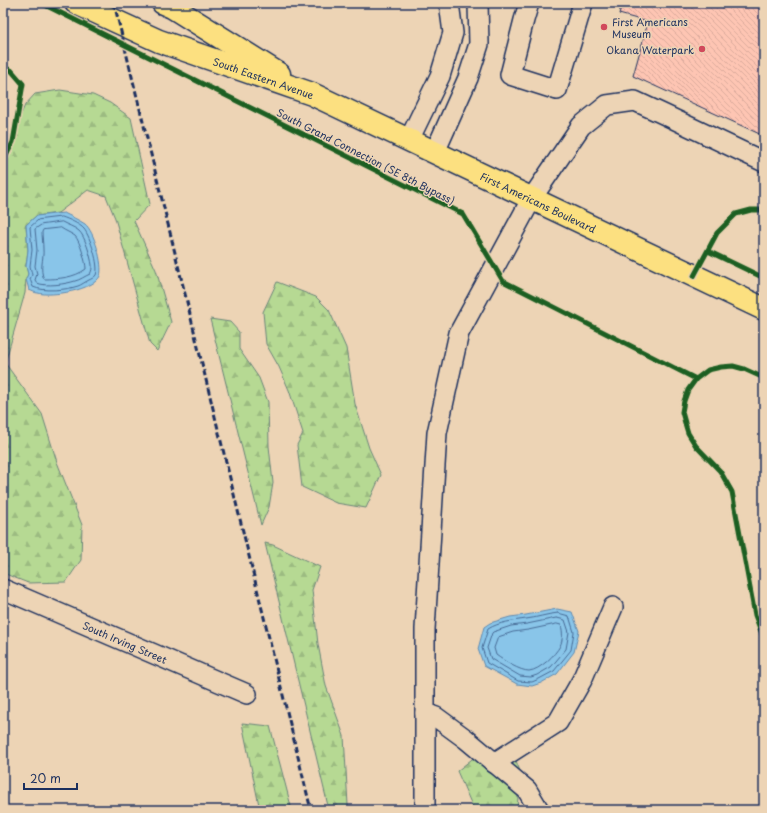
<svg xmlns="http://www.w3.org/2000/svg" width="767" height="813" viewBox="0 0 767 813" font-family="'Playpen Sans',sans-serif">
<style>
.forest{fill:url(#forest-firs);stroke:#688478}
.water{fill:#89c5e9;stroke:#5d89b1}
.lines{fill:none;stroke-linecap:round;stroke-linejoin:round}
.shore{stroke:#476b96;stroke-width:1}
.building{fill:url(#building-back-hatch);stroke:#1b2f5e}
.minor-casing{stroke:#1b2f5e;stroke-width:22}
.major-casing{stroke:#1b2f5e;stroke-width:25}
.minor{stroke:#edd4b5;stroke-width:19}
.major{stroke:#fce080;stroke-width:22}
.rail{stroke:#1b2f5e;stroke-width:3;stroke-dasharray:6 3;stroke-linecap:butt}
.cycleway-casing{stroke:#edd4b5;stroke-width:8}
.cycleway{stroke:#1b5e20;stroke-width:5}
.poi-dot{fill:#d1495b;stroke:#edd4b5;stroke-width:1.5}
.labels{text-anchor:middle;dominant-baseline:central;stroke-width:3;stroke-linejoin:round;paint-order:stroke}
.poi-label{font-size:10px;fill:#1b2f5e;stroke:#edd4b5;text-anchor:start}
.street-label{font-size:10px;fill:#1b2f5e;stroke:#edd4b5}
</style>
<defs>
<pattern id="forest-firs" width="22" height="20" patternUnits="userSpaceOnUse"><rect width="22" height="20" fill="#b6d993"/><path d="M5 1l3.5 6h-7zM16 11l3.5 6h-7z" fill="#9cbb81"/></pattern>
<pattern id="building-back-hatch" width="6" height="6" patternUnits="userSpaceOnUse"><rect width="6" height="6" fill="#fec5b3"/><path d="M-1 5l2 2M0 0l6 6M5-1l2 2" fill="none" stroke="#d9aa9c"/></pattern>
</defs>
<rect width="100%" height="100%" fill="#edd4b5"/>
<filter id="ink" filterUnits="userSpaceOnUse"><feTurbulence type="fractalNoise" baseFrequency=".025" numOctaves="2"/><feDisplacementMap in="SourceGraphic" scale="8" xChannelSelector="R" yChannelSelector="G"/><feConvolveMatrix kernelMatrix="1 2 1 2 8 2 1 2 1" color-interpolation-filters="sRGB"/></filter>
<g filter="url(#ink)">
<path class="forest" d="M60 90 93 95 110 103 131 118 150 204 134 221 156 270 171 322 157 351 150 344 115 218 106 196 88 190 58 213 36 216 26 225 28 250 26 266 28 274 26 279 25 293 5 363 42 414 57 462 82 525 81 560 66 582 28 583 3 573V170L13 142 15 129 25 105 35 94Z
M277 282 316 297 329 310 346 348 355 404 369 448 381 475 366 508 336 503 302 487 297 445 303 433 289 390 279 367 266 344 263 312Z
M210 319 230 322 239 332V349L259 378 268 402 269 446 273 483 269 507 261 525Z
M265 543 273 545 320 567 312 590 318 644 326 686 344 736 348 805 349 810H329Z
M242 723 270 726 292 810H260Z
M511 748 520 771 517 810H474L457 771 481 752Z"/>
<path class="water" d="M64 213C70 216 79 220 85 224 94 231 104 265 100 276 94 290 51 297 38 293 35 293 32 291 29 290L26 279 28 274 26 266 28 250 26 225 36 216Z
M557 609 572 612 579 631 574 652 557 674 541 683 532 686 517 684 484 666 478 649 484 627 490 623 510 617 526 615Z"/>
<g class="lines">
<path class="shore" d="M62 217C68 219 80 224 84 229 90 236 100 266 96 275 94 278 91 279 89 280 85 282 81 285 78 286 66 290 44 292 33 287L30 279 32 275 30 266 32 250 30 227 38 220Z
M62 222C67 225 75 227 79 231 85 236 91 257 92 265 92 268 92 271 90 274 85 276 80 280 75 281 66 284 46 287 37 283L35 280 37 274 35 266 37 250 35 229 41 225Z
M61 228C65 231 71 233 75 236 80 241 86 262 86 269 74 278 58 279 44 279 39 269 44 259 43 249 43 243 42 237 42 232L43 230Z
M558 613 569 616 574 632 571 650 554 671 539 679 532 682 518 681 487 663 482 648 488 629C499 622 513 621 526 619 536 618 547 614 558 613Z
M557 618 565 620 569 632 566 649 551 667 537 675 531 677 520 676 491 659 487 648 492 633 493 632 511 626 527 624Z
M557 624 561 625C563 632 563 640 560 646 555 655 540 670 529 671 520 671 504 661 496 655L494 648 498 637 513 632 528 630Z"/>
</g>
<path class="building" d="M622 3H764V136L633 76 648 22 619 14Z"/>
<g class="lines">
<g class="minor-casing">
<g id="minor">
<path d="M529 3 524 20 510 75 557 90 583 3"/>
<path d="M409 140 440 76 453 33 449 3"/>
<path d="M435 152 468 78 479 44 478 3"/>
<path id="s1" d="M3 589 247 694"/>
<path d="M425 713 436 717 466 739 527 790 539 810"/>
<path d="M494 763 558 722 582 680 613 607"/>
<path d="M425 810V629L437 433 459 333 532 198 581 126 607 105 635 101 663 114 764 162"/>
</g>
</g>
<g class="major-casing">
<g id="major">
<path id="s2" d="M76 3 159 41 312 94 764 309"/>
<path d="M163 3 172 7 279 74"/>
</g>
</g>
<use href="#minor" class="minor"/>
<use href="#major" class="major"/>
<path class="rail" d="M114 3 311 810"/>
<g class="cycleway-casing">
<path id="cycleway" d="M41 3 463 214 503 281 696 379
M3 67 11 70 23 84 13 142 3 162
M708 251 764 278
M694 276 717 233 736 214 751 210H764
M764 378 744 369 733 366 721 367 708 370 696 379 688 390 684 401 682 412 685 423 688 433 696 446 720 471 732 492 755 615 764 639"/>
</g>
<use href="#cycleway" class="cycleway"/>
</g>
</g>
<g class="poi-dot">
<circle cx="604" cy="27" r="4"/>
<circle cx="702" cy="49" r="4"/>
</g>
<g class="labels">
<g class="poi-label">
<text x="612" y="21">First Americans<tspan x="612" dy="12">Museum</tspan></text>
<text x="694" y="49" text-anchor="end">Okana Waterpark</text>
</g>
<g class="street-label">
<text stroke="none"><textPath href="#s2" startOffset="202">South Eastern Avenue</textPath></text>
<text transform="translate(366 156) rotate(27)">South Grand Connection (SE 8th Bypass)</text>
<text stroke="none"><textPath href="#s2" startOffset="504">First Americans Boulevard</textPath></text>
<text stroke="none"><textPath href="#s1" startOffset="133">South Irving Street</textPath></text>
</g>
</g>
<rect width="767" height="813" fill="none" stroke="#edd4b5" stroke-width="16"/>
<rect x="8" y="8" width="751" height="797" fill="none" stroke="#1b2f5e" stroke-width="1.5" filter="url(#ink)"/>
<path d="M24 783v6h53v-6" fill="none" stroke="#1b2f5e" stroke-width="2"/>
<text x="30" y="783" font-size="12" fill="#1b2f5e" stroke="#edd4b5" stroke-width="3" paint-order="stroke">20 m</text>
</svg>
